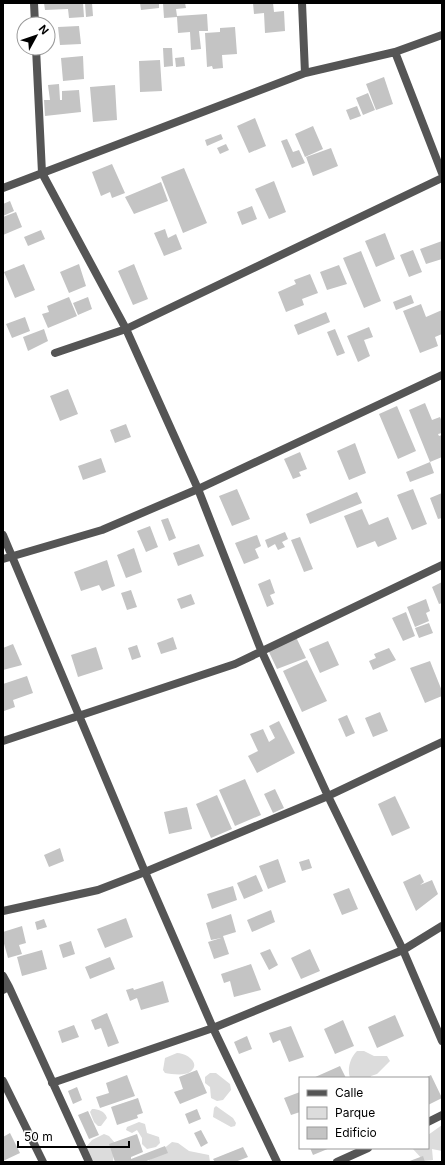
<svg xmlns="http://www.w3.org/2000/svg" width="445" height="1165" viewBox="0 0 445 1165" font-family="Inter,sans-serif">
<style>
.green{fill:#dcdcdc}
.building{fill:#c4c4c4}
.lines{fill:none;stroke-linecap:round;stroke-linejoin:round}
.street{stroke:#555;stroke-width:8}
</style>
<rect width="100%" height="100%" fill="#fff"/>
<path class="green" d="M357 1051H364L374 1056H387L390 1061 377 1074 371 1076 370 1078H350C347 1069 350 1058 357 1051Z
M177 1053C186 1053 202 1063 190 1072 185 1076 171 1074 165 1073L163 1070 165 1058Z
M210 1073H216L230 1084 231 1090 223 1100 217 1101 211 1098 210 1087 205 1083V1077Z
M216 1106 233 1118 236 1123 235 1126 231 1127 213 1117 214 1108Z
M92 1109C98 1109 105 1111 107 1118L101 1126H98L94 1122 90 1112Z
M139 1122 145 1124 147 1133 159 1137 160 1143 156 1147 147 1149 142 1144V1138L137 1130 132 1133 126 1130 127 1127Z
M442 1125V1151L432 1149 433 1160 424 1161 412 1148H428V1135Z
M104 1134 109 1136 115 1143 113 1162H94L87 1151 86 1147 92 1140Z
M172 1142 178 1143 189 1151 209 1155 210 1162H147Z"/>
<path class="building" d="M44 3H83L84 17 69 18 68 9 45 10Z
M85 3H92L93 16 86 17Z
M140 3H159V8L141 10Z
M163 3H185L186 8 176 9 177 16 207 14 208 31H199L201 49 191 50 190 32 178 33 177 17 164 18Z
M253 3H273L274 12 284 11 285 31 265 33 264 13 254 14Z
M79 26 81 44 60 45 58 27Z
M235 27 237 54 222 55 223 68 213 69 212 66 207 67 205 33 220 32V28Z
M163 48H172L173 66 164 67Z
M83 56 84 79 63 81 61 58Z
M184 57 185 66 176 67 175 58Z
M160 60 162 91 140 92 139 61Z
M384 77 393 104 376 110 366 84Z
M59 84 60 100H62V91L79 90 81 112 45 116 44 100H50L48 85Z
M115 85 117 120 93 122 90 87Z
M368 93 375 110 363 115 356 98Z
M357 106 361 116 350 120 346 110Z
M255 118 266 146 249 153 237 126Z
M313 126 323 149 305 157 295 134Z
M221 134 223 139 207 146 205 140Z
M287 139 293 152 299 150 305 163 292 168 281 141Z
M226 144 229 150 220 154 217 148Z
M331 148 338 166 313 176 306 157Z
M112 164 125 193 112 198 110 192 101 196 92 172Z
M184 168 207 223 183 233 161 177Z
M274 181 286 212 269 219 255 189Z
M161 182 168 201 134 214 125 197Z
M10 201 14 211 3 216V204Z
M252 206 257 219 242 225 237 212Z
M16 212 22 227 3 235V217Z
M165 229 168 238 176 234 182 249 164 256 154 233Z
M41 230 45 239 28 246 24 237Z
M385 233 395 259 376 267 365 241Z
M442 241V259L426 264 420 249Z
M413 250 422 272 409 277 400 255Z
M361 251 381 301 364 308 343 258Z
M24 264 35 290 15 298 4 272Z
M79 264 86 286 69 293 60 272Z
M134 264 148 299 133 305 118 271Z
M339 265 347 284 327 290 320 272Z
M310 274 318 293 302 299 304 305 286 312 278 292 296 284 294 280Z
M411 295 414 303 396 310 393 302Z
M69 297 77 316 48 328 42 314 49 312 47 306Z
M88 297 92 309 78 315 73 303Z
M421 304 426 317 442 310V334L435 337 438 346 420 353 403 311Z
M326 312 330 322 298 335 294 325Z
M25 317 30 331 12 338 6 324Z
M369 327 373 337 364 340 370 356 358 362 347 336Z
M44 329 48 341 28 351 23 337Z
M335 329 345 353 337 356 327 332Z
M68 389 78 414 60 421 50 396Z
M425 403 432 420 440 417 442 422V433L438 434 439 436 442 435V457L430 462 434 473 410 482 406 472 430 462 409 410Z
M397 406 416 451 398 459 379 414Z
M126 424 131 437 115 443 110 430Z
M355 443 366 473 349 480 337 451Z
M300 452 307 469 299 472 301 476 293 479 284 459Z
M101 458 106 472 83 480 78 466Z
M237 489 250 519 232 526 219 496Z
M413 489 427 524 412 530 397 495Z
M357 492 362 503 310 524 306 514Z
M442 493V518L438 519 430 498Z
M362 509 369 525 388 517 397 539 378 547 375 541 357 548 344 516Z
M168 518 176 538 169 541 161 520Z
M150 526 158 547 146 552 137 531Z
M285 532 288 539 282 542 285 547 278 550 275 544 268 548 265 540Z
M257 535 261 546 255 549 259 558 244 564 235 543Z
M300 537 313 569 304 572 291 540Z
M199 544 204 556 178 566 173 553Z
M134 548 142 572 126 578 117 555Z
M107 560 115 586 102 591 99 585 81 591 74 572Z
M270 579 275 593 270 595 274 604 267 607 258 584Z
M442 582V603L439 604 432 587Z
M131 590 137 607 127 610 121 593Z
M191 594 195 604 181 609 177 599Z
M426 599 430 611 426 613 429 621 415 627 407 607Z
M406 612 415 636 403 641 392 618Z
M429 623 433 633 419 638 415 628Z
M173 637 177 649 161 654 157 643Z
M296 637 306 658 277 669 268 650Z
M328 641 339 665 320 673 309 649Z
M13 644 22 665 3 670V648Z
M137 645 141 657 132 660 128 648Z
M96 647 103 669 78 677 71 655Z
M389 648 396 660 373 670 369 661 376 658 374 654Z
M307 660 327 701 302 712 283 671Z
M430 661 442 691V696L425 703 410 668Z
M27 676 33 693 13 700 15 707 4 711 3 684Z
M380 712 388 731 373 737 365 718Z
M347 715 355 733 346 737 338 719Z
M279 721 295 753 257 773 248 756 258 751 250 734 263 729 269 742 275 738 269 726Z
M245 779 261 815 235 826 219 790Z
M275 789 284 808 273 813 264 794Z
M217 795 232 829 211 838 196 804Z
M395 796 410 828 392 836 378 804Z
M187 807 192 829 169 834 164 812Z
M60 848 64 861 49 867 44 855Z
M278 859 286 882 268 889 259 866Z
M309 859 312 868 302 871 299 862Z
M420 874 424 882 420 885 432 880 438 894 416 911 403 882Z
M256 875 263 891 244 899 237 883Z
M233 886 237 900 212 909 207 894Z
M349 888 358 909 342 915 333 894Z
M271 910 275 922 252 932 247 920Z
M231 914 236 932 223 936 229 954 214 959 208 942 221 938 211 940 206 923Z
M126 918 133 937 105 948 97 929Z
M44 919 47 927 37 930 35 922Z
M22 926 26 943 19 945 22 954 8 958 3 940V932Z
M71 941 75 954 63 958 59 945Z
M270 949 278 965 269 970 260 953Z
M310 949 320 971 301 979 291 958Z
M42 950 47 969 22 976 17 957Z
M110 957 115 969 90 979 85 967Z
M251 964 261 990 234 997 230 981 224 983 221 974Z
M163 981 169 1002 141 1010 137 998 130 1001 126 990 133 988 134 990Z
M107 1013 119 1043 108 1047 101 1028 95 1030 91 1020Z
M395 1015 404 1036 377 1048 368 1027Z
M343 1020 354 1046 335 1054 324 1029Z
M74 1025 79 1037 62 1043 58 1031Z
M291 1026 304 1057 289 1062 280 1040 273 1043 269 1033Z
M247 1036 252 1049 239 1054 234 1042Z
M340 1066 346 1078H313Z
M197 1070 207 1093 180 1104 174 1092 183 1089 179 1077Z
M127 1075 135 1096 100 1108 96 1097 109 1093 106 1083Z
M431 1075 442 1098 428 1105V1078H425Z
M77 1087 82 1100 73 1104 68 1091Z
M300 1092V1112L291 1115 284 1098Z
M138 1098 143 1113 137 1115 138 1118 117 1125 111 1107Z
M197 1109 201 1119 189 1124 185 1114Z
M88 1111 99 1135 89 1139 78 1115Z
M201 1130 208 1143 201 1147 194 1133Z
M10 1133 20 1153 3 1161V1137Z
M137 1134 143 1152 131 1157V1159L165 1146 168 1153 144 1162H115L109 1144Z
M243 1147 248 1157 235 1162H215L213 1159Z
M310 1148H330L313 1155Z
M423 1156 425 1162H407Z"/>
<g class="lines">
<path class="street" d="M34 3 35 24
M302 3 305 73
M36 48 42 173 126 329 198 489 261 650 328 796 403 950 442 1041
M395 52 442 35
M3 188 305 73 395 52 442 173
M55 353 126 329 442 178
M3 535 145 872 213 1028 277 1162
M3 559 102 530 198 489 442 375
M3 741 235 664 442 565
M3 911 98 890 145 872 328 796 442 742
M3 976 9 987
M3 990 9 987 89 1162
M3 1081 43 1162
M52 1083 213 1028 403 950 442 926
M428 1122 442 1115
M337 1162 368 1148"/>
</g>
<rect width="445" height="1165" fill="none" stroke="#000000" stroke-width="8"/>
<rect x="299" y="1077" width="130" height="72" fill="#ffffff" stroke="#999999"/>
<rect x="307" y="1090" width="20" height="6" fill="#555555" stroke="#999999"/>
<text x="335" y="1097" font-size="12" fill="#000000">Calle</text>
<rect x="307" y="1107" width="20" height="12" fill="#dcdcdc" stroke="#999999"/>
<text x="335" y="1117" font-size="12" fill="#000000">Parque</text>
<rect x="307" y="1127" width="20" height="12" fill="#c4c4c4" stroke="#999999"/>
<text x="335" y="1137" font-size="12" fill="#000000">Edificio</text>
<g transform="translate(36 36) rotate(50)"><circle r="19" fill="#ffffff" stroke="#999999"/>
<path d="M0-3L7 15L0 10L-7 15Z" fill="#000000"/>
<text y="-6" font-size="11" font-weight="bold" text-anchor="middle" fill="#000000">N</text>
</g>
<path d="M18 1141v6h111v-6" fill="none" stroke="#000000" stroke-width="2"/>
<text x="24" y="1141" font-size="12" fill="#000000" stroke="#ffffff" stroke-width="3" paint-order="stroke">50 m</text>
</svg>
